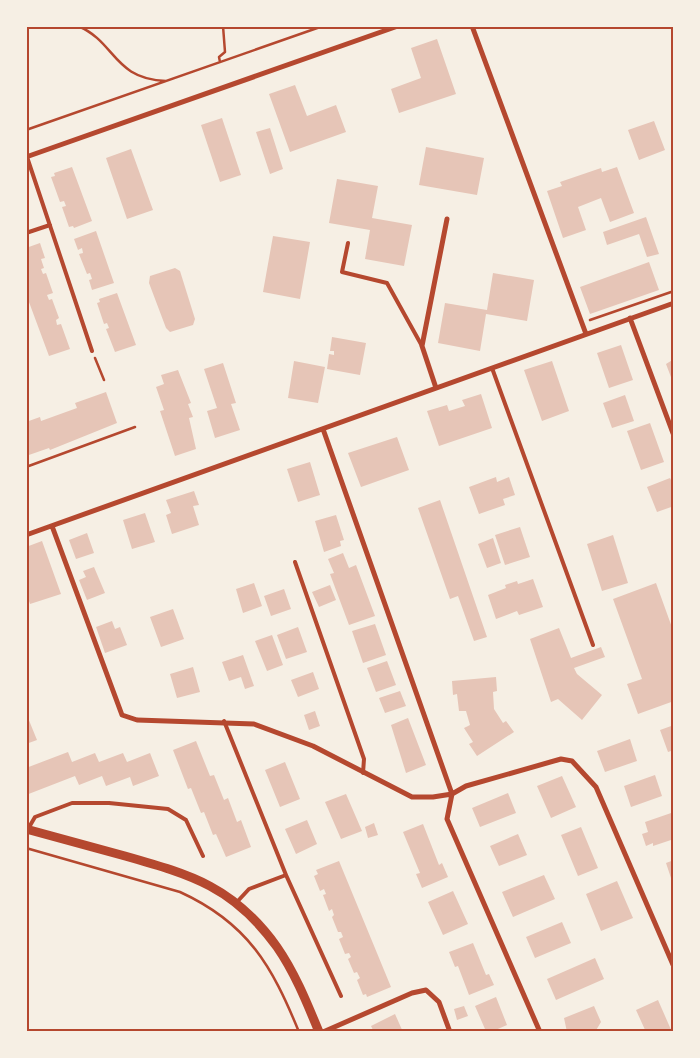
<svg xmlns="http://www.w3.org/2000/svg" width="700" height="1058" viewBox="0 0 700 1058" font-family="Barlow,sans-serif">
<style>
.building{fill:#e6c5b7}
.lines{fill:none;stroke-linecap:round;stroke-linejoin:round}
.path{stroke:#b5482f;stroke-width:2.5}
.service{stroke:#b5482f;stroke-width:4}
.minor{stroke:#b5482f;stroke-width:5}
.tertiary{stroke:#b5482f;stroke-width:9}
.neatline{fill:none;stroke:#b5482f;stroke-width:2}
</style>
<rect width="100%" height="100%" fill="#f6efe4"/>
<path class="building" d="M437 39 456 94 399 113 391 89 421 78 411 48Z
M295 85 307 116 336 105 346 132 290 152 269 94Z
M222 118 241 175 220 182 201 125Z
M654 121 665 150 639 160 628 130Z
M270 128 283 169 270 174 256 132Z
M426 147 484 158 477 195 419 185Z
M131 149 153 210 127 219 106 158Z
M72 167 92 221 74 228 73 226 69 227 62 207 66 206 64 201 60 202 51 177 55 176 54 173Z
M617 167 634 213 610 222 601 198 578 207 586 230 563 238 547 191 562 186 560 182 601 168 602 172Z
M337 179 378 186 372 218 412 225 404 266 365 259 370 230 329 223Z
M646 217 659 254 647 257 639 234 607 245 603 232Z
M96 231 114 283 92 290 89 280 92 279 90 273 87 274 79 254 83 253 82 248 78 250 74 239Z
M273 236 310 242 300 299 263 292Z
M40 243 45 258 41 259 44 268 41 269 43 274 46 273 53 293 47 295 49 300 52 299 59 318 56 320 57 325 61 324 70 349 49 356 26 294 28 290 26 284V248Z
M649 262 659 290 590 314 580 287Z
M175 268 180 271 195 319 193 325 170 332 166 328 149 283 150 276Z
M493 273 534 280 527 321 486 314 480 351 438 343 445 303 487 310Z
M117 293 136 345 115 352 106 329 109 328 107 323 104 324 97 303 100 302 99 299Z
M332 337 366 343 360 375 327 369 329 354 334 355V351H330Z
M621 345 633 380 609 388 597 353Z
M674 359V385L666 364Z
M294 361 325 367 318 403 288 398Z
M552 361 569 411 542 421 524 370Z
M223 363 236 403 231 404 240 430 215 438 207 411 217 408 204 369Z
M178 370 191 403 188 404 193 417 189 418 196 449 175 456 160 411 164 410 156 387 164 384 161 375Z
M106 392 117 423 50 450 49 448 26 456V422L40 417 41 421 77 408 75 403Z
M481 394 492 428 439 446 427 411 447 405 449 411 465 406 462 400Z
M625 395 634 421 612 428 603 403Z
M650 423 664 462 641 470 627 431Z
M397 437 409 470 361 487 348 453Z
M310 462 320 495 298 502 287 469Z
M496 477 497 482 509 477 515 495 503 499 505 505 479 514 469 487Z
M670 478 674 486 671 491 674 506 657 512 647 487Z
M194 491 199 505 193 506 199 525 172 534 166 515 171 513 166 500Z
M440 500 487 637 474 641 458 596 450 599 418 508Z
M145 513 155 542 132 549 123 520Z
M336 515 344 540 340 541 341 546 324 552 315 521Z
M520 527 530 557 505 565 495 535Z
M87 533 94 553 76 559 69 540Z
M613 535 628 583 602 591 587 544Z
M493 538 501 563 487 568 478 544Z
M42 541 61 594 30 604 26 592V547Z
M343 553 349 568 356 565 375 616 349 625 330 574 334 573 328 559Z
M94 567 105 593 87 600 79 580 86 577 83 571Z
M533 579 543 607 519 615 517 611 496 619 488 595 506 588 505 585 517 581 518 584Z
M254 583 262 606 243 613 236 589Z
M656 583 674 633V701L638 714 627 684 642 679 613 599Z
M330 585 336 600 319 607 312 592Z
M284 589 291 609 271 616 264 596Z
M173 609 184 639 161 647 150 617Z
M112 621 115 629 120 627 127 645 105 653 96 627Z
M375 624 386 655 363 663 352 631Z
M298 627 307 652 286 659 277 635Z
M559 628 571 658 601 647 605 657 574 668 577 674 602 695 582 720 558 699 551 702 530 639Z
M272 635 283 665 267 671 255 641Z
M243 655 254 686 245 689 241 677 229 681 222 662Z
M387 661 396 685 376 692 367 668Z
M193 667 200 692 177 698 170 674Z
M313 672 319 689 298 697 291 680Z
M496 677 497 691 493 692 494 709 503 723 506 721 514 732 477 756 469 744 473 742 464 728 470 725 466 711H459L457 694 453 695 452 681Z
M400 691 406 706 385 713 379 698Z
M315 711 320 726 309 730 304 715Z
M26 713 37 740 26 744Z
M408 718 426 765 406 773 391 725Z
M674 725V750L668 752 660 730Z
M630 739 637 761 605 772 597 751Z
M196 741 210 776 214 775 224 800 228 798 237 822 241 820 251 847 226 857 216 834 213 835 204 812 201 813 191 788 188 789 173 750Z
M68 752 72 762 95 753 99 762 123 753 127 762 150 753 159 776 133 786 130 777 106 786 102 776 79 785 75 776 26 795V768Z
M285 762 300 799 280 807 265 770Z
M655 775 662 796 631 807 624 786Z
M562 776 576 807 551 818 537 786Z
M508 793 516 813 480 827 472 808Z
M346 794 362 831 341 839 325 802Z
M674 812V839L653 846V843L646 846 642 834 648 832 645 822Z
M307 820 317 844 296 854 285 829Z
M374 823 378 835 368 838 365 827Z
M423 824 439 865 442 863 448 877 422 888 416 874 420 873 403 832Z
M581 827 598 868 578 876 561 835Z
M518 834 527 855 499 866 490 846Z
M674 860V883L673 884 666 863Z
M339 861 391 987 367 997 366 994 363 995 357 980 360 978 357 972 354 973 348 959 351 957 349 953 345 954 339 939 343 937 341 932H338L332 917 334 915 332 909 329 911 323 895 326 894 324 889 320 891 314 876 318 874 316 870Z
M544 875 555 899 513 917 502 892Z
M617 881 633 918 601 931 586 894Z
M453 891 468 924 443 935 428 902Z
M562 922 571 943 535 958 526 937Z
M473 943 486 975 489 974 494 985 469 995 458 966 455 967 449 952Z
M595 958 604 979 556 1000 547 979Z
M496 997 507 1025 491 1032H477L485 1029 475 1006Z
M658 1000 672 1032H646L636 1010Z
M464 1006 468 1016 457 1020 454 1009Z
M594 1006 601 1022 595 1032H567L564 1018Z
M395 1014 403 1032H374L371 1026Z"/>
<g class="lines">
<path class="path" d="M78 26C116 42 113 79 166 81
M220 62 219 57 225 52 223 26
M26 130 323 26
M590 320 674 291
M95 358 104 380
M26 467 135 427
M26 848 180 892C248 923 272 966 299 1032"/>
<path class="service" d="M27 157 92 351
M26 233 50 225
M348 243 342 272 387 283 422 346
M492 368 593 645
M295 562 364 759 363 773
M224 721 286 875 249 889 236 903
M28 829 35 817 72 803H109L168 809 186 820 203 856
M286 875 341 996"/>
<path class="minor" d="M472 26 586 334
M26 157 398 26
M630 318 674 436
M436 388 422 346 447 219
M323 429 452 794 447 819 540 1032
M52 526 122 715 137 720 254 724 313 746 412 797H433L452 794 466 786 561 759 572 761 596 787 674 967
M26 535 674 303
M323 1032 412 993 426 990 439 1002 450 1032"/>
<path class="tertiary" d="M26 829C59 838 92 847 125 856 192 875 234 887 277 947 295 973 307 1003 319 1032"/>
</g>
<rect width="700" height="1058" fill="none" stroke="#f6efe4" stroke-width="55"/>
<rect x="28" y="28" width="644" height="1002" class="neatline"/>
</svg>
